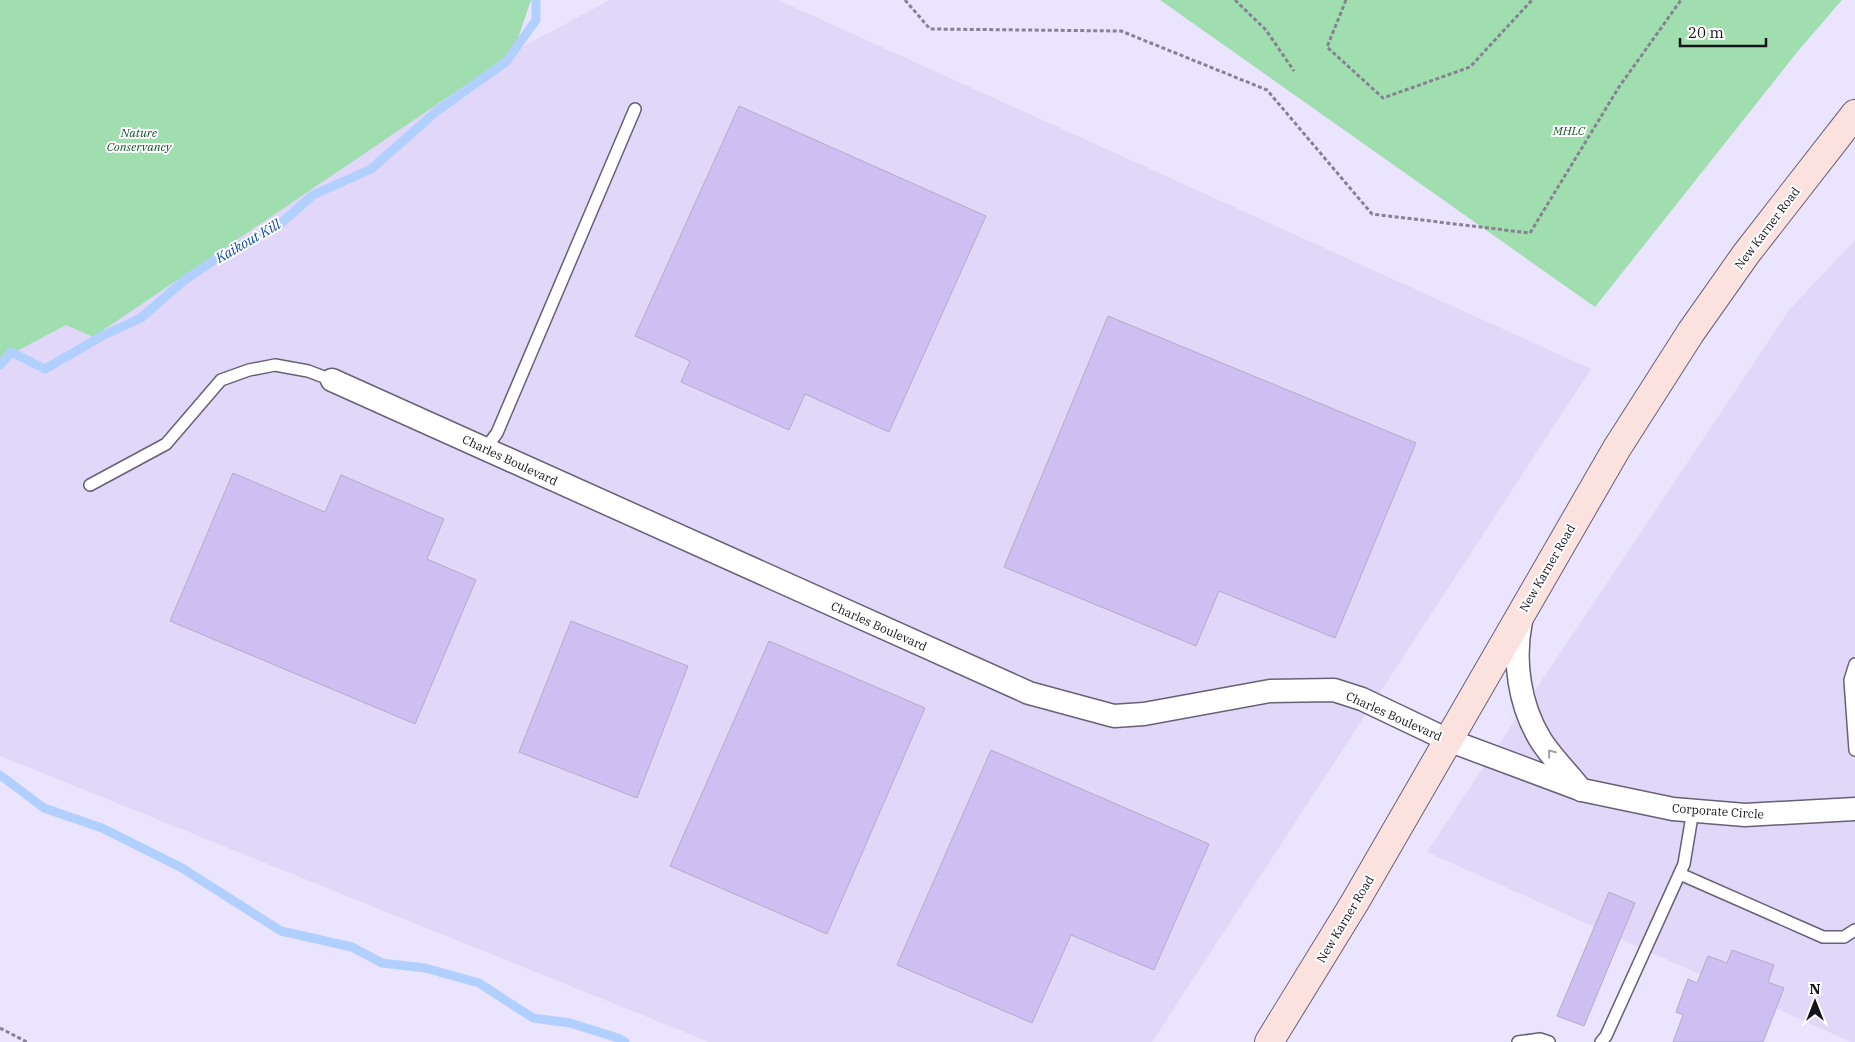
<svg xmlns="http://www.w3.org/2000/svg" width="1855" height="1042" viewBox="0 0 1855 1042" font-family="'IBM Plex Serif',serif">
<style>
.built{fill:#e1d7f9}
.green{fill:#a0deaf}
.lines{fill:none;stroke-linecap:round;stroke-linejoin:round}
.stream{stroke:#b2d0ff;stroke-width:9}
.building{fill:#cebff3;stroke:#b3acc6}
.lane-casing{stroke:#676077;stroke-width:14}
.street-casing{stroke:#676077;stroke-width:25}
.secondary-casing{stroke:#676077;stroke-width:30}
.path{stroke:#868293;stroke-width:3;stroke-dasharray:4 2.5;stroke-linecap:butt}
.lane{stroke:#fff;stroke-width:11}
.street{stroke:#fff;stroke-width:22}
.secondary{stroke:#fce2de;stroke-width:28}
.oneway{stroke:#a1a0a3}
.labels{text-anchor:middle;dominant-baseline:central;stroke-width:4;stroke-linejoin:round;paint-order:stroke}
.park-label{font-size:12px;font-style:italic;fill:#10512a;stroke:#fff}
.street-label{font-size:12px;fill:#14121a;stroke:#fff}
.water-label{font-size:14px;font-style:italic;fill:#114aa1;stroke:#fff}
</style>
<rect width="100%" height="100%" fill="#ebe4fe"/>
<path class="built" d="M610 0H778L1591 369 1152 1042H709L0 756V326Z
M1855 240V1042H1851L1427 852 1790 309Z"/>
<path class="green" d="M0 0H531L513 53 93 337 66 325 0 360Z
M1160 0H1842L1798 51 1595 307Z"/>
<g class="lines">
<path class="stream" d="M0 365 11 352 45 369 102 336 141 318 182 282 228 251 280 224 313 195 371 169 438 110 506 62 536 20V0
M0 775 44 808 102 828 182 868 281 931 352 947 382 963 425 968 479 983 533 1018 570 1023 618 1038 625 1042"/>
</g>
<path class="building" d="M739 106 986 216 889 432 805 394 789 430 681 382 690 361 635 336Z
M1108 316 1416 443 1335 638 1219 591 1196 646 1004 567Z
M233 473 325 512 341 475 444 519 427 559 476 580 415 724 170 621Z
M571 621 688 666 637 798 519 752Z
M769 641 925 708 827 934 670 866Z
M991 750 1209 844 1154 970 1071 935 1032 1023 897 965Z
M1609 892 1635 903 1584 1026 1557 1016Z
M1732 950 1774 965 1768 982 1784 988 1763 1042H1673L1683 1015 1676 1012 1688 979 1697 983 1708 956 1727 963Z"/>
<g class="lines">
<g class="lane-casing">
<path id="lane" d="M486 448 497 433 635 109
M90 485 166 444 221 380 249 370 275 365 308 371 332 380
M1855 664 1850 680 1855 750
M1680 874 1823 937H1844L1855 930
M1518 1042 1540 1039 1549 1042
M1601 1042 1606 1036 1684 864 1693 810"/>
</g>
<g class="street-casing">
<path id="street" d="M332 380 1029 693 1114 716 1144 714 1270 691 1334 690 1362 699 1448 740 1582 790 1673 809 1745 815 1855 809
M1521 621C1513 660 1519 704 1540 739 1551 757 1568 773 1581 790"/>
</g>
<g class="secondary-casing">
<path id="secondary" d="M1269 1042 1355 902 1617 448 1691 332 1746 254 1855 114"/>
</g>
<path class="path" d="M905 0 930 29 1121 31 1267 90 1372 214 1530 233 1619 87 1681 0
M1235 0 1266 30 1294 71
M1346 0 1327 47 1383 98 1470 67 1532 0
M0 1028 27 1042"/>
<use href="#lane" class="lane"/>
<use href="#street" class="street"/>
<use href="#secondary" class="secondary"/>
</g>
<defs><path id="oneway-chevron" d="M-2-3.5L2.5 0L-2 3.5" fill="none" stroke-width="1.6" stroke-linecap="round" stroke-linejoin="round" transform="scale(1.25)"/></defs>
<use class="oneway" href="#oneway-chevron" transform="translate(1551 753) rotate(-129)"/>
<g class="labels">
<g class="park-label">
<text x="1569" y="130">MHLC</text>
<text x="139" y="132">Nature<tspan x="139" dy="14">Conservancy</tspan></text>
</g>
<g class="street-label">
<text transform="translate(1767 228) rotate(-53)">New Karner Road</text>
<text transform="translate(510 460) rotate(25)">Charles Boulevard</text>
<text transform="translate(1547 568) rotate(-60)">New Karner Road</text>
<text transform="translate(879 626) rotate(24)">Charles Boulevard</text>
<text transform="translate(1394 716) rotate(24)">Charles Boulevard</text>
<text transform="translate(1718 811) rotate(4)">Corporate Circle</text>
<text transform="translate(1345 919) rotate(-59)">New Karner Road</text>
</g>
<g class="water-label">
<text transform="translate(248 241) rotate(-30)">Kaikout Kill</text>
</g>
</g>
<g transform="translate(1815 1002)" stroke="#ffffff" stroke-width="4" paint-order="stroke">
<path d="M0-4L9 19L0 12L-9 19Z" fill="#14121a"/>
<text y="-8" font-size="14" font-weight="bold" text-anchor="middle" fill="#14121a">N</text>
</g>
<path d="M1680 38v8h86v-8" fill="none" stroke="#14121a" stroke-width="2.5"/>
<text x="1688" y="38" font-size="15" fill="#14121a" stroke="#ffffff" stroke-width="4" paint-order="stroke">20 m</text>
</svg>
